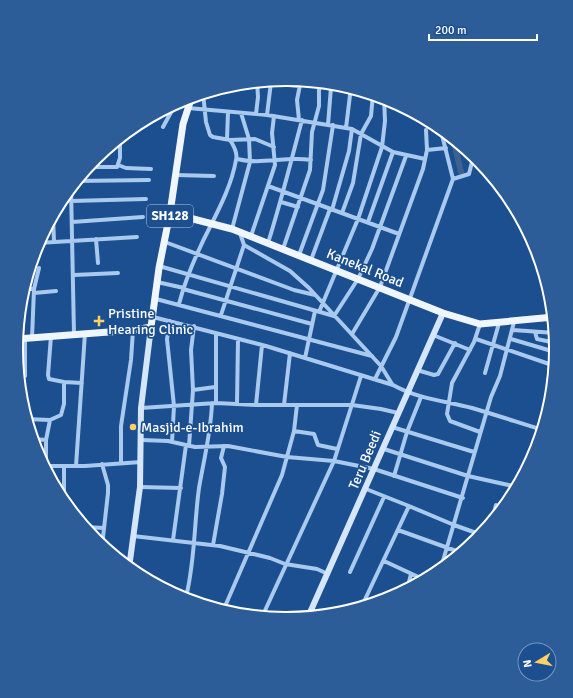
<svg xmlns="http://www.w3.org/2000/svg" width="573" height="698" viewBox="0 0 573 698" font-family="Signika,sans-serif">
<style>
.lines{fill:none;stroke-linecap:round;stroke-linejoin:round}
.river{stroke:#3c6290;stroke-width:6}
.street{stroke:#a9c9ee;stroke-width:4}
.secondary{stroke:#d6e6fa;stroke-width:6}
.primary{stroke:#f0f6ff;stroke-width:7}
.poi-dot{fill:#ffd166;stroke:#1b4f8f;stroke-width:1.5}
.labels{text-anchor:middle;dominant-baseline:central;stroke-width:3.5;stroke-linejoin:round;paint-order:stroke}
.shield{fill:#1b4f8f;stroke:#bbcadd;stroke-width:1}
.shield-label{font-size:13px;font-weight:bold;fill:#fff}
.street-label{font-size:14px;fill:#fff;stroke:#1b4f8f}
.poi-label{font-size:14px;fill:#fff;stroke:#1b4f8f;text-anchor:start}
.rim{fill:none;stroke:#fff;stroke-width:2}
</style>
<rect width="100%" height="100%" fill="#1b4f8f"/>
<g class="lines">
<path class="river" d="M398 103 401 105
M453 138 461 172"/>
<path class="street" d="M279 84 300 86
M320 87 350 89
M188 108 267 115 352 129 393 152 425 159
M256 114 258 97 257 81
M267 115 271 82
M299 120 297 100 301 80
M328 125 331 87
M163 127 176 103
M346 128 351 87
M227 139 228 112
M230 140 255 139 274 147
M427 150 446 148
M237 159C261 165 286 156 311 160
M118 165 126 168 151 169
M88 167H117L120 158V138
M175 175 214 176
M453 179 469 174 474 154
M76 181 149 180
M268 186 399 234
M71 188 74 334
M64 196H71
M71 201 146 199
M281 202 298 207
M332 210 349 151 352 129
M342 213 353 183 361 134 371 116 373 94
M53 215 54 242
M72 222 143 217
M368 222 393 152
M232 229 250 162 249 139 241 113
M240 233 244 245 290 271 309 288 381 366 392 384
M251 236 275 165 272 133 274 116
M96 239 98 263
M165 242 294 290 315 295
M38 243 137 237
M268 243C281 202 291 161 302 120
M283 249 310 170 312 132 319 106V82
M299 255 323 190 333 125
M311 260 330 209
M159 266 334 316 358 279 372 249 406 156
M74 275 118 273
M157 282 184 288
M23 289H34
M183 289 312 324
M34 293 56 291
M156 299 372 356
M179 304C186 277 198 250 211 225 221 205 232 183 236 160 238 153 234 146 230 140L213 137 210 135 206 122 203 93
M319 312 358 219 382 147 385 121 384 97
M221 315 244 245
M153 317 266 346 393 385C418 399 445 401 472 408 496 415 520 423 543 430
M170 321 167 339 174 406 172 442
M480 324 474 342 452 383 447 414 450 421 480 432
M513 330 555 333
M535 332 537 339 556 343
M216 334V403
M352 334 380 287 423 169 427 150 426 130
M433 335 470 350
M51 336 48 375 49 379 64 382 82 383
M25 338V376
M32 338 34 289 39 268
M476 339 555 366
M511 339 555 352
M305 358 315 311
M417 370 434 375 438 374 455 343
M485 373 499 323
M375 379 396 337 453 179 440 127
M193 390 215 387
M237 404 238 339
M256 405 262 345
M284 405 290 353
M141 408 216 403 256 405H352L381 409 398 413
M26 419 50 420 61 415 64 404V382
M392 427 474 452
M544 427 548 383 551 364 557 347
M294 431 314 434 318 445 337 449
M33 439 46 440
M142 440 168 441 195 447 228 446 287 457 334 461 374 469 463 498
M189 446 193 390 191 350 194 326
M384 449 468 476 513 486
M121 462V426L131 360 133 330
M102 464 108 485V493L102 546
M44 466H85L141 462
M46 466V440L50 420
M76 466 85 333
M394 476 407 432 421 397
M140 487 181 488
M64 502V466
M409 506 454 525 482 535
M491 524 496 505
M85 527 104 528
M398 530 462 553
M133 536 220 546 270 558 285 564 317 569 328 574
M173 540 186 445
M213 545 222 494 225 467 221 458 224 446
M384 561 425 580
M440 571 491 397 500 376 514 322
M350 572 384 497
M407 590 411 574
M186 597C195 562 194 524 199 488 204 459 211 432 212 403
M361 608 409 506 366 489
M223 611 282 475 294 431 297 405
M262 617 334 461 361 376"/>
<path class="secondary" d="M129 568 140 487 141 408 151 327
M153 583 202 605
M308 617 443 313"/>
<path class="primary" d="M170 213 232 229 443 313 480 324 554 317
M17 339 135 330 151 327 159 268 170 213 183 124 192 96"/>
</g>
<g class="poi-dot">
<path d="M97 315h4v4h4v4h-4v4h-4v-4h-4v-4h4z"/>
<circle cx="133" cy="427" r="4"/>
</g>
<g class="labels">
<rect class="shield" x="147" y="205" width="46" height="22" rx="3"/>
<g class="shield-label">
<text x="170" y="216">SH128</text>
</g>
<g class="street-label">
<text transform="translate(365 268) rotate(22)">Kanekal Road</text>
<text transform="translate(365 460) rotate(-67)">Teru Beedi</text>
</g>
<g class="poi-label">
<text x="108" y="313">Pristine<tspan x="108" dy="16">Hearing Clinic</tspan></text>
<text x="141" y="427">Masjid-e-Ibrahim</text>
</g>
</g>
<path d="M0 0H573V698H0ZM23 349a263 263 0 1 1 526 0a263 263 0 1 1-526 0Z" fill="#2d5d98" fill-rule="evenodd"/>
<path class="rim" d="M23 349a263 263 0 1 1 526 0a263 263 0 1 1-526 0Z"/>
<g transform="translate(537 662) rotate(260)"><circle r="19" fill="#1b4f8f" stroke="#7695bc"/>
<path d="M0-3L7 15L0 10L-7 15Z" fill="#ffd166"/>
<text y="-6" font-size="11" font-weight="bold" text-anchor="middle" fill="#ffffff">N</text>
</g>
<path d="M429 34v6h108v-6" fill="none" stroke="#ffffff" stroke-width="2"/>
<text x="435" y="34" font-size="12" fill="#ffffff" stroke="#1b4f8f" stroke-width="3" paint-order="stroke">200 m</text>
</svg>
